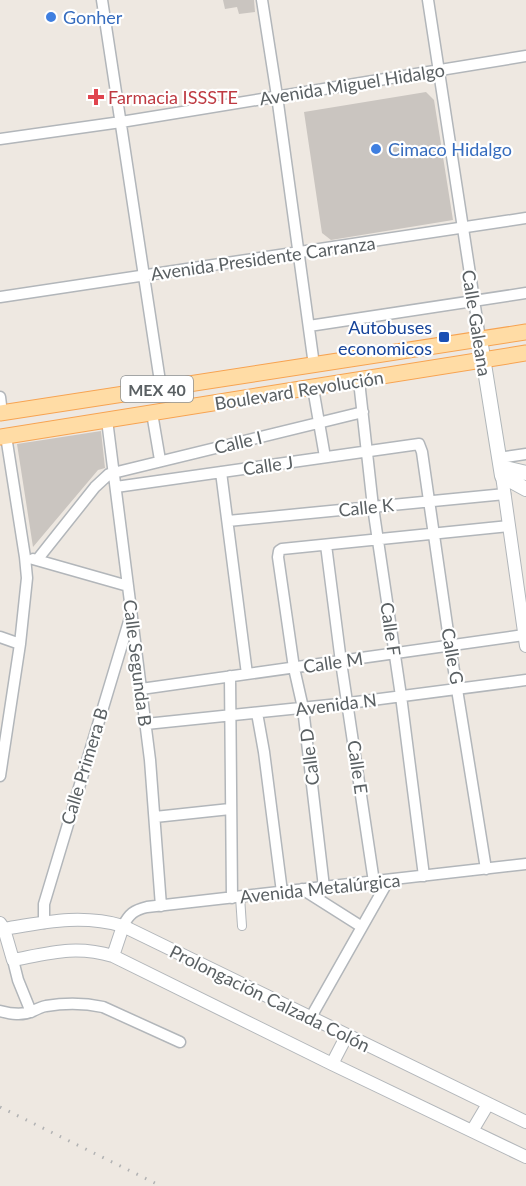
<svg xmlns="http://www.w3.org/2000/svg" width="526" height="1186" viewBox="0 0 526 1186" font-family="Lato,sans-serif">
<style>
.building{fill:#cac5c0}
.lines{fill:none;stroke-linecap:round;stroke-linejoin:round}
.pedestrian-casing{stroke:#b2b6ba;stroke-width:10}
.minor-casing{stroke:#b2b6ba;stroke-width:13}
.tertiary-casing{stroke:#b2b6ba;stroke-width:14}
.secondary-casing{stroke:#b1b7ba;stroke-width:16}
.primary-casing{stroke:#f7a351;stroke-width:17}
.pedestrian{stroke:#fff;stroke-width:8}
.minor{stroke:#fff;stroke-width:10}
.tertiary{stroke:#fff;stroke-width:12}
.secondary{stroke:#fff;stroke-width:14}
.primary{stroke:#ffdca5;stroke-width:15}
.rail{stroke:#b1b2b3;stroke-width:3;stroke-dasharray:1.5 8;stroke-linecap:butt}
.shop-dot{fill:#3f7fe0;stroke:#fff;stroke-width:2}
.health-dot{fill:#e0444e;stroke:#fff;stroke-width:2}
.transit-dot{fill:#1a4fb4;stroke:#fff;stroke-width:2}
.labels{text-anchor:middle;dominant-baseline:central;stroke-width:4.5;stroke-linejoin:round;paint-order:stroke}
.shield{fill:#fff;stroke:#8c9092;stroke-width:1.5}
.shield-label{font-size:16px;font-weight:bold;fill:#5a6063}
.shop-label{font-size:18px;fill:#366cbe;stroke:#fff;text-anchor:start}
.street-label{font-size:18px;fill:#5a6063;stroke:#fff}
.health-label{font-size:18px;fill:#be3a42;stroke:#fff;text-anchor:start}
.transit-label{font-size:18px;fill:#164399;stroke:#fff;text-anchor:end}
</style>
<rect width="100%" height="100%" fill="#eee8e1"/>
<path class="building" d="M223 0H254L255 12 239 14 237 7 225 9Z
M426 92 434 100 453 220 331 240 322 233 304 112Z
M101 431 105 468 98 470 33 547 17 444Z"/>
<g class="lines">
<g class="pedestrian-casing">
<path id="pedestrian" d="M240 897 242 926"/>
</g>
<g class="minor-casing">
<path id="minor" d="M102 0 161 388
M262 0 277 96 314 365
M428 0 480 339
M0 139 121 122 526 56
M0 297 526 218
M309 326 526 293
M359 381 373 507 401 696 424 876
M313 388 325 457
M0 397 2 413
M152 413 160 460
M107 420 150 760 161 906
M499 458 526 454
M221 472 247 674
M116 487 419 444 422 452 450 646 486 869
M228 521 505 494
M326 545 341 662 374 882
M33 559 128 586
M37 560 95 487 109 474 363 412
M0 637 20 644
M230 676 232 898
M141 689 524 635
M257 713 264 752 282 892
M146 724 349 703 526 680
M0 776 20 644 27 578 25 557 6 436
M155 817 230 809
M324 887 303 708 294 668 278 557 279 551 282 549 509 526
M302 889 362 927
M44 923V904L130 618
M123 926C129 914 134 910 147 907L526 864
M13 960 18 980 31 1012
M0 1011C11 1014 22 1016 33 1011 37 1009 41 1007 46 1006 65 1003 84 1003 103 1007L180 1042
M311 1017 388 881"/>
</g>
<g class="tertiary-casing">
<path id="tertiary" d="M502 476 526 646
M0 923 4 929 13 960C50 953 75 945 113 956L332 1064 526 1157
M4 929C46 922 81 914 123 926L526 1122
M113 956 123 926
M332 1064 347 1035
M472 1131 488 1104"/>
</g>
<g class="secondary-casing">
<path id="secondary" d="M480 339 502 476 526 489
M501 467 526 473"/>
</g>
<g class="primary-casing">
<path id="primary" d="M0 413 526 332
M0 437 526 353"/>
</g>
<use href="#pedestrian" class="pedestrian"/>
<use href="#minor" class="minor"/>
<use href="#tertiary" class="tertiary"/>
<use href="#secondary" class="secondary"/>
<use href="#primary" class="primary"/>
<path class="rail" d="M0 1107 161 1186"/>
</g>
<g class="shop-dot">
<circle cx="51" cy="17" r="6"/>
<circle cx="376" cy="149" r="6"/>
</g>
<path class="health-dot" d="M93 88h6v6h6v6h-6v6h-6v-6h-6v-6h6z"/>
<rect class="transit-dot" x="438" y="331" width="12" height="12" rx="3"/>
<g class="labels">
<rect class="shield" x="121" y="376" width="72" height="26" rx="4.5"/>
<g class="shield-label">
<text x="157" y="389">MEX 40</text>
</g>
<g class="shop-label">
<text x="63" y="17">Gonher</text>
<text x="388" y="149">Cimaco Hidalgo</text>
</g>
<g class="street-label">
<text transform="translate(352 84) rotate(-9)">Avenida Miguel Hidalgo</text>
<text transform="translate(263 258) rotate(-8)">Avenida Presidente Carranza</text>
<text transform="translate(477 323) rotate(81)">Calle Galeana</text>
<text transform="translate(299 390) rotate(-9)">Boulevard Revolución</text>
<text transform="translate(238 442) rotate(-13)">Calle I</text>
<text transform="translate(268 465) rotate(-8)">Calle J</text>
<text transform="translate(366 507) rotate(-6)">Calle K</text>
<text transform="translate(391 629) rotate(82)">Calle F</text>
<text transform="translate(453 656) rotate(80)">Calle G</text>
<text transform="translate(333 662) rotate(-8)">Calle M</text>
<text transform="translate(138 663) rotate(83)">Calle Segunda B</text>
<text transform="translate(336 704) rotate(-7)">Avenida N</text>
<text transform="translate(309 757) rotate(-97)">Calle D</text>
<text transform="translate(84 766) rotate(-73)">Calle Primera B</text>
<text transform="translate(358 767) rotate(82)">Calle E</text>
<text transform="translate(320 888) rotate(-6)">Avenida Metalúrgica</text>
<text transform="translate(270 998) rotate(26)">Prolongación Calzada Colón</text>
</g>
<g class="health-label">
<text x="108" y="97">Farmacia ISSSTE</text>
</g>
<g class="transit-label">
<text x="432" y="327">Autobuses<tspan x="432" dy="21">economicos</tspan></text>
</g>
</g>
</svg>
